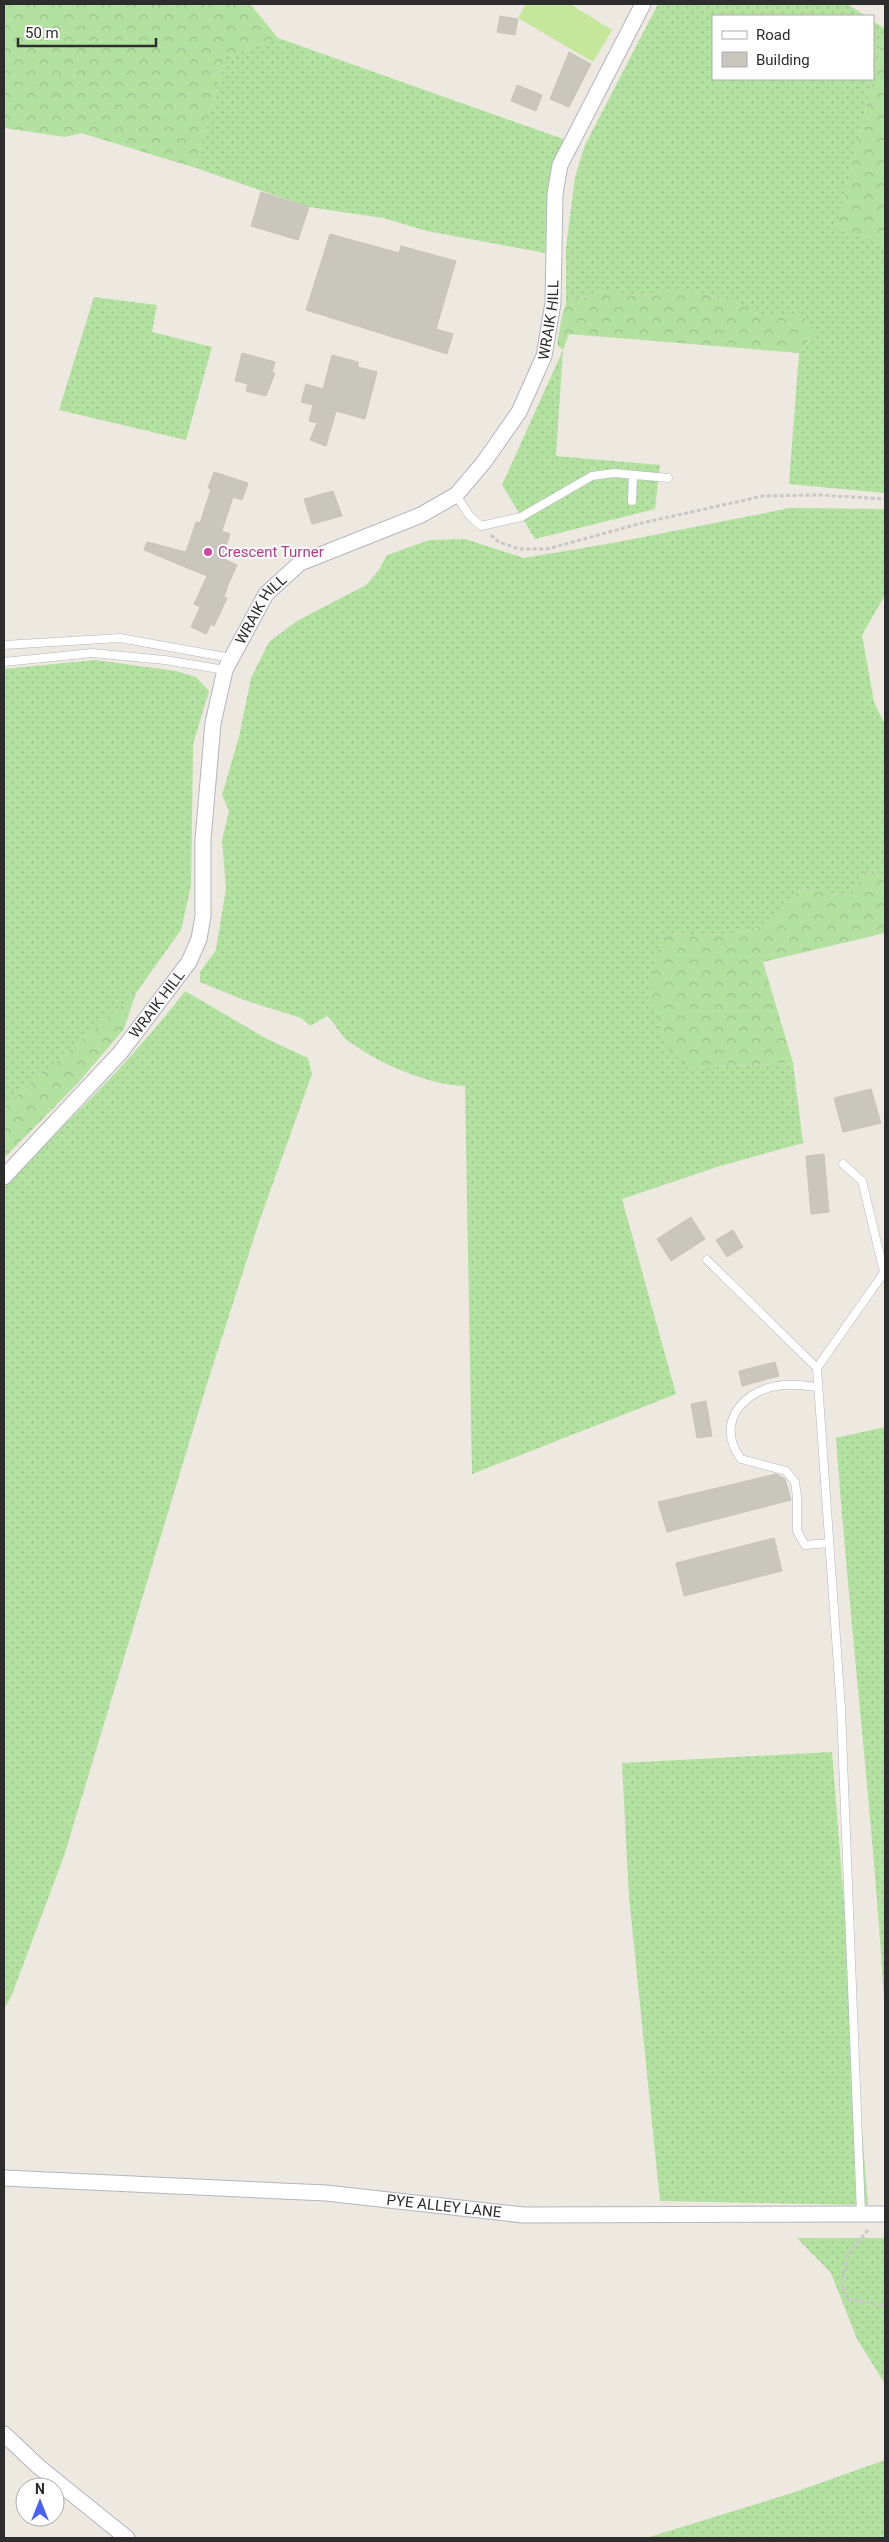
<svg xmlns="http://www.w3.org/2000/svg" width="889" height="2542" viewBox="0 0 889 2542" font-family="Roboto,sans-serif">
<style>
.grass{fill:url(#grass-dots)}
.forest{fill:url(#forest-crowns)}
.pitch{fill:#c4e79c}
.building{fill:#c9c6be;stroke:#c9c4ba}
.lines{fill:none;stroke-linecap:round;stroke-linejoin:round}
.service-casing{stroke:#b3b5bf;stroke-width:9}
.minor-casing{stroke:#b3b5bf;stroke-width:17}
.path{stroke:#c8c8c8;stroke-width:3;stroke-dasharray:4 2.5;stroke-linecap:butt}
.service{stroke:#fff;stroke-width:8}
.minor{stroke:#fff;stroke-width:15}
.hotel-dot{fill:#d1479c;stroke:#fff;stroke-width:2}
.labels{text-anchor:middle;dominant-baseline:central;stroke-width:4;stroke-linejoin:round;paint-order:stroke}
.street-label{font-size:15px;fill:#2d2d2d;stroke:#fff}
.hotel-label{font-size:15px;fill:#b23c85;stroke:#fff;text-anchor:start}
</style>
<defs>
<pattern id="grass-dots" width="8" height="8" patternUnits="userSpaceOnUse" patternTransform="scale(1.25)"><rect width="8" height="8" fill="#b3e1a0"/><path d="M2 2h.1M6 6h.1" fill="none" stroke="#9ac18a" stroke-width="1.8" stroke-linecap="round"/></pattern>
<pattern id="forest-crowns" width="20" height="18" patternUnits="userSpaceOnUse" patternTransform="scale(1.25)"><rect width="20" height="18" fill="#b3e1a0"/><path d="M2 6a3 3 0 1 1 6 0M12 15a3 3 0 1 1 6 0" fill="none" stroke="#9ac18a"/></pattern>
</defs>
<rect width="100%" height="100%" fill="#ede8e0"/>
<path class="grass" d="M658 4H847L866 16H713V79H873V21L885 29 837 228 885 246V493L789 484 799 353 809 341 797 314H759L734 302 696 292H662L635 296 602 291 566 304V248L575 177 585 145Z
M278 38 566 140 553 163 547 210 545 253 427 231 383 218 309 207 196 168 225 57Z
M94 297 157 305 152 332 212 347 186 440 59 410Z
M563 350 556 456 660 465 655 509 535 539 502 485Z
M790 508 885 509V595L862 635 874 702 885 725V878L865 870 851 896 801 889 768 926 725 935 663 933 650 995 689 1068 793 1063 803 1143 720 1166 622 1199 676 1394 472 1474 465 1086C427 1085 378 1063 347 1040 339 1034 335 1023 327 1016L310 1026 301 1018 244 1000 200 982V972L216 950 226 888 222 840 229 811 222 795 239 737 251 678 269 642 297 621 366 585 379 570 387 555 430 540 465 539 524 558 613 543Z
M95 660 176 671 196 677 209 691 193 744 191 886 181 930 136 993 4 1107V669Z
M185 991 267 1039 308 1058 312 1074 259 1222 206 1387 64 1856 11 1997 4 2009V1183C68 1122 131 1062 185 991Z
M885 1427V2016C874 1823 850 1631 836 1438Z
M832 1752 868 2205 660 2201 629 1897 622 1763Z
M797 2238H885V2384L857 2339 831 2273Z
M885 2460V2538H646L792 2493Z"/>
<path class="forest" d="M4 4H250L278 38 225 57 196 168 81 133 65 137 4 128Z
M885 29V246L837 228Z
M602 291 635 296 662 292H696L734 302 759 314H797L810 322 816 331 799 353 569 334 563 350 557 345 562 315 566 304Z
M865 870 885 878V933L763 962 793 1063 689 1068 667 1048 649 995 663 933 725 935 768 926 801 889 851 896Z
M136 993 124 1029 77 1084 4 1158V1107Z"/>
<path class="pitch" d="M526 4H570L612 30 593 62 518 18Z"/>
<path class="building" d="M500 16 518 19 515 35 497 32Z
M569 52 591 64 569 107 550 99Z
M517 85 542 95 536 111 511 101Z
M261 192 309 207 298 240 251 226Z
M330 234 399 253 401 246 456 261 436 329 453 334 447 354 306 310Z
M242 353 275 362 272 373H275L266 396 246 391 248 384 235 381Z
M332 355 358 362V367L377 372 365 419 336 411 326 446 310 440 317 423 309 421 313 405 301 402 306 384 323 389Z
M214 472 248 483 242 500 233 497 222 531 230 534 222 558 237 565 228 585 224 597 227 598 214 626 211 624 206 634 191 627 200 607 194 604 207 576 144 550 147 542 186 552 196 522 200 523 211 489 208 488Z
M333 491 342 516 312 524 304 499Z
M871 1089 881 1123 843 1132 834 1098Z
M824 1154 829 1212 811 1214 806 1156Z
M691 1217 705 1239 671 1261 657 1239Z
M733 1230 743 1247 727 1257 716 1240Z
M775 1362 779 1376 742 1386 739 1371Z
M706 1401 712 1436 697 1438 691 1404Z
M776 1474 785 1479 791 1500 667 1532 658 1502Z
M774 1538 782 1571 684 1596 676 1563Z"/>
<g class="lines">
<g class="service-casing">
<path id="service" d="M456 495 469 515 481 526 521 517 592 476 614 473 668 478
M632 501 633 475
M4 645 120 638 231 658
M4 662 92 653 165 660 225 670
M843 1164 862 1181 884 1272
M707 1260 817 1368
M818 1387C807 1386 795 1384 784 1385 744 1388 714 1423 741 1459L786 1471 795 1482 797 1497V1531L805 1545 829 1543
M861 2214 841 1709 817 1368 885 1271"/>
</g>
<g class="minor-casing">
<g id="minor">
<path id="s1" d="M4 1177 120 1053 189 962 199 939 203 916V840L213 723 225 670 266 594 300 563 421 515 456 495 484 462 519 412 544 356 553 303 555 194 560 165 643 4"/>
<path id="s2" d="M4 2178 326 2193 523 2215 885 2214"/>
<path d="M4 2434 39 2467 127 2538"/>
</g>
</g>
<path class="path" d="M491 535 499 542 519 549H547L642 523 763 496 819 495 885 499
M868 2230 847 2255 842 2285 847 2299 885 2306"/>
<use href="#service" class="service"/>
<use href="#minor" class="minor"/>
</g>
<circle class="hotel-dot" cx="208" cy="552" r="5"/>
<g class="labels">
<g class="street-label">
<text stroke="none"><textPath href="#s1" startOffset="1085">WRAIK HILL</textPath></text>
<text stroke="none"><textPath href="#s1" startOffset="651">WRAIK HILL</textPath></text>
<text stroke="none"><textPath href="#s1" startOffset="231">WRAIK HILL</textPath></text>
<text stroke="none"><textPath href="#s2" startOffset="441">PYE ALLEY LANE</textPath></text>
</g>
<g class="hotel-label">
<text x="218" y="552">Crescent Turner</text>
</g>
</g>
<rect width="889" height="2542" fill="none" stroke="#2d2d2d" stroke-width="10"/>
<rect x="712" y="15" width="162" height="65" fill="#ffffff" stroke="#ababab"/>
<rect x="722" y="31" width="25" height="8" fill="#ffffff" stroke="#ababab"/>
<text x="756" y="40" font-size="15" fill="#2d2d2d">Road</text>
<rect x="722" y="52" width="25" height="15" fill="#c9c6be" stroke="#ababab"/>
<text x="756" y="65" font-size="15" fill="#2d2d2d">Building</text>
<g transform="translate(40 2502)"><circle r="24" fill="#ffffff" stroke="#ababab"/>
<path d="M0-4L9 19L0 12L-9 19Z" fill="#4960f1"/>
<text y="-8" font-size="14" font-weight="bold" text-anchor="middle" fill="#2d2d2d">N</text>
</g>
<path d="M18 38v8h138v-8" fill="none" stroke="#2d2d2d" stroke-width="2.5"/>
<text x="25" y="38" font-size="15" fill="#2d2d2d" stroke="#ffffff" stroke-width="4" paint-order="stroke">50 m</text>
</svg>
